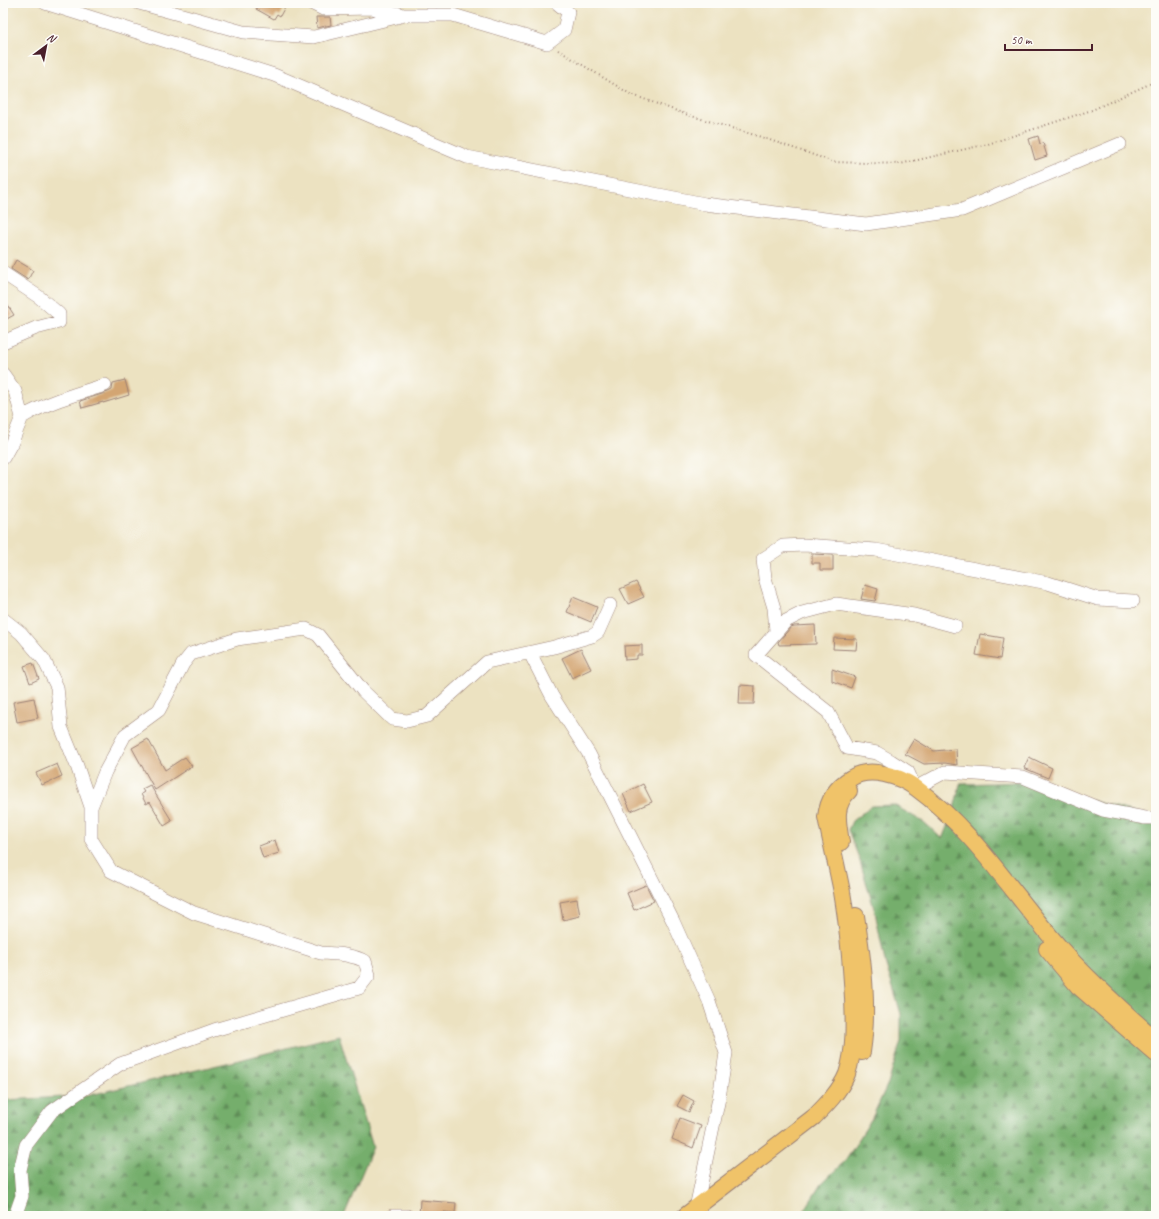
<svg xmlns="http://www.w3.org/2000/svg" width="1159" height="1219" viewBox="0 0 1159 1219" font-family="Caveat,sans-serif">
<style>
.forest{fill:url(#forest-firs);stroke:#5f664c}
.building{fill:#d3a572}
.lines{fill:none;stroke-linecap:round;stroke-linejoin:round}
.minor-casing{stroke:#9b8076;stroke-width:14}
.major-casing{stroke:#9b8076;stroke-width:18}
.path{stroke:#9b8076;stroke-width:2;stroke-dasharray:1 3;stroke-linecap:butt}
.minor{stroke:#fff;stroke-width:13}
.major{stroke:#f0c369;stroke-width:16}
</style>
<defs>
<pattern id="forest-firs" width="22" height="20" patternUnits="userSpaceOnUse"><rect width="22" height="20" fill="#74ae6c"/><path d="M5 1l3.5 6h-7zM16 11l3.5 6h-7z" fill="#618d59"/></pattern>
</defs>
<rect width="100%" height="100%" fill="#fdfcf7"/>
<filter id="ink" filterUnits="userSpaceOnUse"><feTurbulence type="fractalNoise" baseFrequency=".025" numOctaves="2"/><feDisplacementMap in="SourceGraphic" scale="8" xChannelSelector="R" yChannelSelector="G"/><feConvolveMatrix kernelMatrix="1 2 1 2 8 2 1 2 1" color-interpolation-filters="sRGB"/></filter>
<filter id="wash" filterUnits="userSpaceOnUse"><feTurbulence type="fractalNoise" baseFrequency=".012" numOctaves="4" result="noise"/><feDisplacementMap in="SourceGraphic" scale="16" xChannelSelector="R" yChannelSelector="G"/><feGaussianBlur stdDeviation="0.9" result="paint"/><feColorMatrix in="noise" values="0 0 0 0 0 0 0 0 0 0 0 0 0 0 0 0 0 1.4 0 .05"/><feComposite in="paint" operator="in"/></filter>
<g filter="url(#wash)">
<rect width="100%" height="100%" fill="#ece2c1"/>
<path class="forest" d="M1022 782 1156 818V1216H801L821 1184 846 1160 872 1118 889 1081 901 1041V1014L885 962 875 912 859 858 848 830 852 821 871 806 894 805 925 823 942 839 954 809 960 784Z
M339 1035 373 1147 344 1216H3V1100L86 1096 235 1061Z"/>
<g id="blocks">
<path class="building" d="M260 3H287L280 16 277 14 274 19 256 9Z
M316 17H330L331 25 317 28Z
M1038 136 1040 144 1043 143 1047 156 1035 160 1029 139Z
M16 260 33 270 28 280 11 269Z
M3 298 14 315 3 321Z
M125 380 129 395 103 403V402L82 408 80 401 108 392 112 390 113 383Z
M812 554 833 555V570H820V563H812Z
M636 582 644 597 628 604 620 589Z
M865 585 878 589 875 601 861 599Z
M573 597 597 607 591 622 567 612Z
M815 625 816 644 779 645 778 642 791 627 794 626Z
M980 634 1003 638 1000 659 976 655Z
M834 638 857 639 856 650 833 649Z
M642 645V655H637V659L625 660 624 646Z
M581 649 591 669 572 678 562 658Z
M33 663 39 679 30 683 24 666Z
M832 669 855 677 851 688 832 681Z
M740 685 755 686 754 704H739Z
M34 698 38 718 17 722 13 702Z
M148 739 165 770 185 757 192 766 155 790 132 748Z
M914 739 934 751 956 749 957 765 945 763 924 764 905 754Z
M1029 757 1052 768 1048 778 1024 768Z
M57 764 62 776 42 785 36 773Z
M643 784 652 802 631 811 623 794Z
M150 785 172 821 164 826 150 802 146 804 141 794 144 792 142 789Z
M275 840 279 853 263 858 259 846Z
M646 885 654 901 634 910 627 893Z
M577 899 580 916 563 920 560 902Z
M683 1095 694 1101 689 1112 677 1106Z
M680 1118 701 1126 693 1148 672 1139Z
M420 1200 456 1203 455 1213 444 1212V1216H419Z"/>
</g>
</g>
<g filter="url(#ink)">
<use href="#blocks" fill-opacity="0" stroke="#9b8076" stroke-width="1"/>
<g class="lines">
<g class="minor-casing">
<path id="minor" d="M45 3 274 75 467 157 705 204 866 224 962 210 1120 144
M139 3 243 32 314 37 405 15H453L547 43 564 30 568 12 557 3
M311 3 323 9 371 8 401 14
M3 273 39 297 59 314V322L36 328 3 342
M3 374 15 391 22 417 12 442 3 458
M22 417C48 402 76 394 105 385
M3 619 21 633 44 660 57 687 61 727 77 766 91 807V839L111 871 194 913 321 953C337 954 350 954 365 961L369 975 359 988 214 1030 120 1064 52 1111 26 1145 20 1170 22 1196 15 1216
M955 626 914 615 836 604 802 613 786 621 756 655 828 712 847 748 877 753 891 761 908 772 915 788 945 772 1023 777 1103 810 1145 818H1156
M776 631 774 608 765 578 763 559 783 546 804 545 876 550 1048 583 1098 599 1133 601
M530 653 552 696 589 754 673 921 709 1001 726 1053 719 1098 696 1208
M91 807 105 772 125 735 159 710 183 664 191 654 237 639 306 629 318 635 363 691 392 719 407 721 427 716 487 662 554 647 592 636 598 632 610 605
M392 1216H407"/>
</g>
<g class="major-casing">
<path id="major" d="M841 842C838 823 833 806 849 791
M856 916C863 961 869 1006 862 1052
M1047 949 1078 986 1156 1054
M685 1216 814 1117C826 1105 840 1091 847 1074 855 1050 854 1023 853 998 851 963 848 927 842 892 837 867 831 842 826 817 828 800 836 787 851 778 870 766 899 776 916 788 975 831 1014 896 1062 950 1091 982 1123 1011 1156 1040"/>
</g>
<path class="path" d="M558 50 630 94 685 114 761 137 834 162 900 164 988 144 1092 110 1156 81"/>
<use href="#minor" class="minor"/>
<use href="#major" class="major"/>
</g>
</g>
<rect width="1159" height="1219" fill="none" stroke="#fdfcf7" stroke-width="16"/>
<g transform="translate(46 46) rotate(32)" stroke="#fdfcf7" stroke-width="3" paint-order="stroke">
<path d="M0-3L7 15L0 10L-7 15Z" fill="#4a1f2b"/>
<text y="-6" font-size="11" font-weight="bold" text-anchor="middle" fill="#4a1f2b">N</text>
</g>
<path d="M1005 44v6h87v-6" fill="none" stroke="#4a1f2b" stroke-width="2"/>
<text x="1011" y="44" font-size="12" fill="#4a1f2b" stroke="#fdfcf7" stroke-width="3" paint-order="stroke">50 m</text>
</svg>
